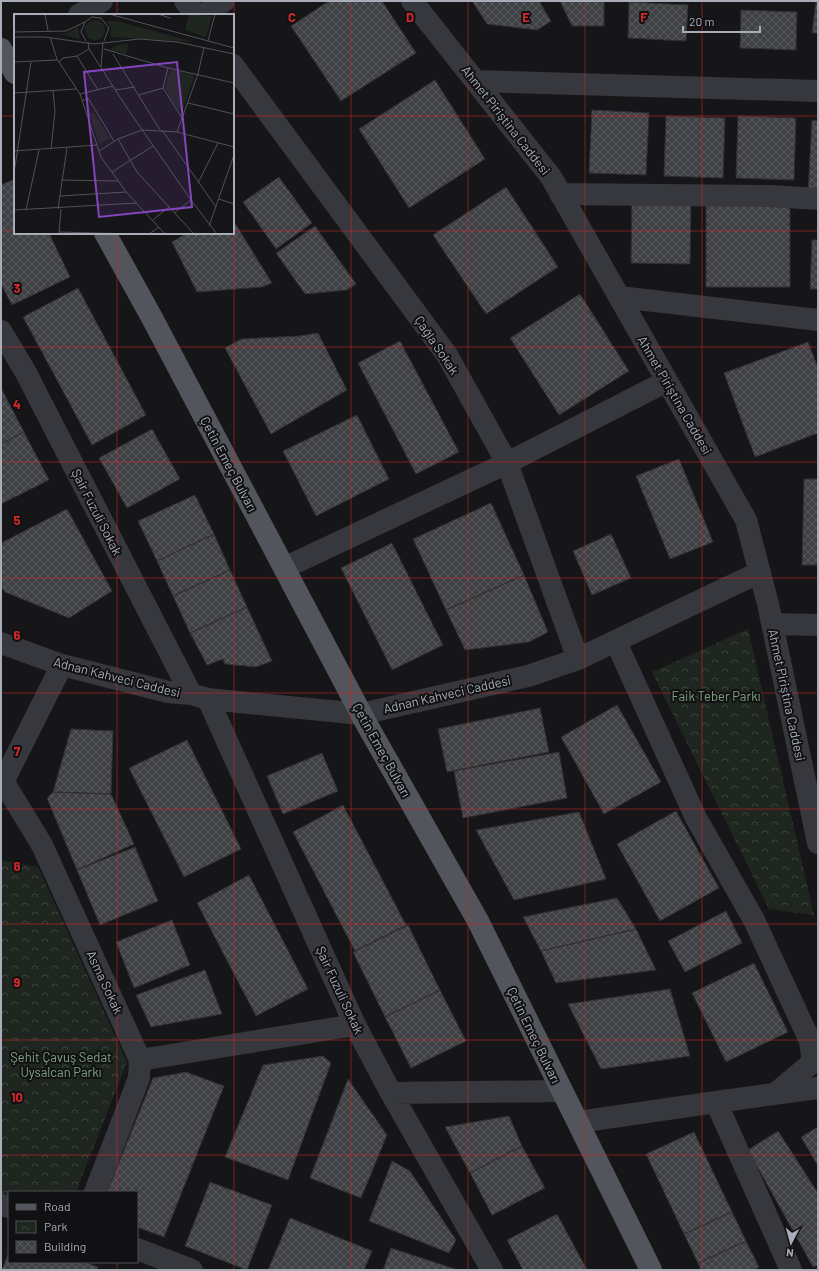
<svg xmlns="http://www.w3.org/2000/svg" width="819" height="1271" viewBox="0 0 819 1271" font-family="Barlow,sans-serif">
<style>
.park{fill:url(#park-crowns)}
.building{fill:url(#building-cross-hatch);stroke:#303034}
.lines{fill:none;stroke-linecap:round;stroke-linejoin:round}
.minor{stroke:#37383d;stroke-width:22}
.major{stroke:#53555c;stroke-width:22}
.grid{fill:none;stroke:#d62828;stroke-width:1;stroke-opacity:0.55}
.labels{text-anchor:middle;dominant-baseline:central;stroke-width:4;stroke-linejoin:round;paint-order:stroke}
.street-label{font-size:13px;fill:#a8adb8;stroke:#111113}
.park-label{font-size:13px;fill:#7fa381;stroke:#111113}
.inset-road{fill:none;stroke:#505258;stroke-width:1}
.view{fill:#8446be;fill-opacity:0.15;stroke:#8446be;stroke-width:2}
.inset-edge{fill:none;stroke:#a8adb8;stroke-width:2}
.grid-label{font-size:13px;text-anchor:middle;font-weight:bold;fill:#d62828;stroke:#111113;stroke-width:4;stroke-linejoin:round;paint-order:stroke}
</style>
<defs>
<pattern id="park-crowns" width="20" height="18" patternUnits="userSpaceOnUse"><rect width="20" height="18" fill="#1e261f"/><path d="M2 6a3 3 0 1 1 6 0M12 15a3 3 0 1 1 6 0" fill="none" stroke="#3c433d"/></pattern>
<pattern id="building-cross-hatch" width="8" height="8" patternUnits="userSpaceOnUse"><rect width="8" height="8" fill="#404145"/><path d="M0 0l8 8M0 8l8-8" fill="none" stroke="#595a5e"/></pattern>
</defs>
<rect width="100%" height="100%" fill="#161618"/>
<path class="park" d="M748 629 814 915 769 909 652 672Z
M1 860 38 867 127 1062 76 1192H9V1199L1 1196Z"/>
<path class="building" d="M329 1H382L416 53 341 101 291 26Z
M472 1H539L551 21 537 30 487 24Z
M560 1H604V26H572Z
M816 1H818V33H812Z
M629 2 688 5 686 41 628 38Z
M741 10 797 12 796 50 740 48Z
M435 80 485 159 409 208 359 129Z
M592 110 649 113 646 175 589 173Z
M666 116 725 118 723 178 664 176Z
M738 116 796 118 794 180 736 178Z
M812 120 818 121V194H808Z
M279 177 312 223 276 249 243 202Z
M15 179V233H49L70 277 12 305 1 284V185Z
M506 187 558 267 486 314 433 235Z
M632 199 691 200 690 264 631 263Z
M790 200V287H706V201Z
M233 220 272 283 262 287 197 292 172 242 187 233H233Z
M315 226 356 284 347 290 305 294 276 253Z
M812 240H818V289H810Z
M78 288 146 415 92 445 23 317Z
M580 294 629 371 559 415 510 338Z
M318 333 347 390 271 434 225 348 241 339 299 336Z
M400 341 459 452 416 474 358 363Z
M808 342 818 368V433L755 457 724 373Z
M1 388 24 432 1 444Z
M357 415 389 479 316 516 283 451Z
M152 429 180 479 127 508 99 458Z
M24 432 49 480 1 504V444Z
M679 459 713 542 670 559 636 476Z
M804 479H818V565H802Z
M195 495 214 534 157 561 138 521Z
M491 503 524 575 446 610 413 539Z
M67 509 112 591 69 618 5 592 1 586V543Z
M214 534 230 570 173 596 157 561Z
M611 534 631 578 592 595 573 551Z
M392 543 443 645 392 670 341 568Z
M230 570 247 607 190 633 173 596Z
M524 575 548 632 529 642 465 650 446 610Z
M247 607 272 661 256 667 225 664 223 659 207 665 190 633Z
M617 705 661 782 604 814 561 737Z
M540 708 549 752 447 772 438 729Z
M71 729 113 731 111 794 53 792Z
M187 740 241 849 184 877 129 768Z
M559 752 567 798 463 818 454 771Z
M322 753 338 791 283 814 267 776Z
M53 792 111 794 134 844 77 870 47 798Z
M343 805 406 925 355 951 293 832Z
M676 811 719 888 660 921 617 844Z
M579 812 606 879 514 900 476 830Z
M135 847 158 901 100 925 77 870Z
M249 875 308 989 256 1016 197 903Z
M617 898 636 929 541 951 523 917Z
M726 911 742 943 685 972 668 941Z
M172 920 190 965 134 988 116 942Z
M408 925 440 990 385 1017 353 952Z
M636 929 656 970 556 983 541 951Z
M754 963 788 1032 726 1062 692 993Z
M205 970 222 1014 151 1027 136 995Z
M670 989 690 1056 601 1069 568 1004Z
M440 990 466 1041 411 1068 385 1017Z
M323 1056 331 1063 288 1180 225 1157 263 1065Z
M186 1072 224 1086 164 1237 137 1227V1192H107L153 1078Z
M348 1079 387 1135 361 1198 310 1178Z
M509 1116 522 1146 470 1173 445 1127Z
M818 1127V1166L801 1137Z
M778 1131 818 1193V1265L813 1267 748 1150Z
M694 1132 732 1212 684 1234 646 1154Z
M522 1146 545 1188 492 1215 470 1173Z
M392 1161 410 1171 456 1240 449 1253 369 1221Z
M210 1182 272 1205 247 1270 185 1246Z
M732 1212 746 1241 698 1263 684 1234Z
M557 1214 587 1270H523L507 1240Z
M290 1218 372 1251 364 1270H268Z
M746 1241 759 1267 753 1270H701L698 1263Z
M391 1248 458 1270H383Z
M9 1252V1262H84L98 1267 97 1270H2Z"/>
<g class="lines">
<path class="minor" d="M185 1 196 15
M412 1 551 177 746 520 768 604 818 843
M79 15 102 1
M203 15 224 1
M233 65 447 355 507 463 578 659
M475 81 818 91
M560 194 769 196 818 199
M619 297 818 320
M1 331 25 371 191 694
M284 568 507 463 667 381
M772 624 818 625
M616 642 696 818 754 920 810 1041 818 1040
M1 643 62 665 168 692 191 694 208 699 361 714 528 676 578 659 760 572
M208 699 355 1025 391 1093 492 1270
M3 781 42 845 140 1060 139 1078 95 1192
M1 786 62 665
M140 1060 355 1025
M391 1093 562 1091
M775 1094 813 1062 810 1041
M716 1102 791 1270
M578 1122 716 1102 818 1088
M1 1205 9 1207
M137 1249 192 1270"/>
<path class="major" d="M1 49 15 73
M105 233 151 316 366 723 478 921 651 1270"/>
</g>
<path class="grid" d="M117 1V15M234 1V1270M351 1V1270M468 1V1270M585 1V1270M702 1V1270M1 116H15M233 116H818M1 231H15M233 231H818M117 233V1192M1 347H818M1 462H818M1 578H818M1 693H818M1 809H818M1 924H818M1 1040H818M1 1155H818M117 1262V1270"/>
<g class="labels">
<g class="street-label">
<text transform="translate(506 120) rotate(52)">Ahmet Piriştina Caddesi</text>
<text transform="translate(437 345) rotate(56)">Çağla Sokak</text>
<text transform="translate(675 395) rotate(60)">Ahmet Piriştina Caddesi</text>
<text transform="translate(229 464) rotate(62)">Çetin Emeç Bulvarı</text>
<text transform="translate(97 512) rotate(63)">Şair Fuzuli Sokak</text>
<text transform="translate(117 677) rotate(14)">Adnan Kahveci Caddesi</text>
<text transform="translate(447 694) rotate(-13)">Adnan Kahveci Caddesi</text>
<text transform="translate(787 695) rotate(78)">Ahmet Piriştina Caddesi</text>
<text transform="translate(382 750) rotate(61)">Çetin Emeç Bulvarı</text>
<text transform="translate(105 982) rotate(65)">Asma Sokak</text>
<text transform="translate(340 990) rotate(65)">Şair Fuzuli Sokak</text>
<text transform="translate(534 1035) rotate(64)">Çetin Emeç Bulvarı</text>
</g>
<g class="park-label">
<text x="716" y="696">Faik Teber Parkı</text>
<text x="61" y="1057">Şehit Çavuş Sedat<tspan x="61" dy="15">Uysalcan Parkı</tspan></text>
</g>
</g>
<g transform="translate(14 14)">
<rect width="220" height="220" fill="#161618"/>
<path d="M175 0 198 2 192 23 171 16ZM71 16a10 10 0 1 1 20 0a10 10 0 1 1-20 0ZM93 7H103L180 28 96 23 97 15ZM64 13 66 25 45 20 54 19ZM114 30 113 40 96 36 103 31ZM159 56 179 61 180 64 169 95H163L151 74 156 57ZM75 99H80L96 124 85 130Z" fill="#1e261f"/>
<path class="inset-road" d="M31 0 34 17M95 0 220 34M144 0 156 4M86 3 95 14 90 27M0 18 52 17 71 8M0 23H31L80 30 125 25 163 28 220 40M36 23 43 45 66 80 87 143 113 179 151 220M72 27 67 18 71 8 78 3 87 4M194 27 201 0M74 28 75 35 113 94 177 186 203 220M90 35 154 54 220 69M99 40 146 116M63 42 84 76M0 48 43 46M45 48 49 44 63 42 75 35M87 53 89 28M154 54 149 74 168 104M101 76 121 73M0 79 62 75M66 80 99 72M125 81 149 74M68 87 74 84 100 127M174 89 220 100M148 116 202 193M163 118 184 60 190 33M104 125 123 158 180 220M37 135 41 97 39 77M0 137 83 131M85 137 104 125 128 116 163 118 220 133M98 158 139 132M0 159 17 48M47 166 104 167M184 169 204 129M46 182 112 178M205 185 220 190M44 195 53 134M0 196 123 189M12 196 25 136M160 199 177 186M139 206 155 193M195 212 220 141M45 218 121 220M45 220 47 195M135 220 145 213"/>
<path class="view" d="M163 48 178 193 85 203 70 58Z"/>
<rect width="220" height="220" class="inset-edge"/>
</g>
<g class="grid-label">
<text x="292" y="22">C</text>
<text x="410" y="22">D</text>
<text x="526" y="22">E</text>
<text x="644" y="22">F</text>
<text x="17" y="293">3</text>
<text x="17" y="409">4</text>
<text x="17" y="525">5</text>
<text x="17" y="640">6</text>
<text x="17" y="756">7</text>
<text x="17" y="871">8</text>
<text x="17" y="987">9</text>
<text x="17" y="1102">10</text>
</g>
<rect width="819" height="1271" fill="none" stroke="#a8adb8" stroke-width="4"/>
<rect x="8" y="1191" width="130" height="72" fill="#111113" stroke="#4d4f55"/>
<rect x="16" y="1204" width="20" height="6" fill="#53555c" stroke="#4d4f55"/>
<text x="44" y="1211" font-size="12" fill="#a8adb8">Road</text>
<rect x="16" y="1221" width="20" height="12" fill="url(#park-crowns)" stroke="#4d4f55"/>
<text x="44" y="1231" font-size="12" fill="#a8adb8">Park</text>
<rect x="16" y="1241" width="20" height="12" fill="url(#building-cross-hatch)" stroke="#4d4f55"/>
<text x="44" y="1251" font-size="12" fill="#a8adb8">Building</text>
<g transform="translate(791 1243) rotate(186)" stroke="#111113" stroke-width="3" paint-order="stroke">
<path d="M0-3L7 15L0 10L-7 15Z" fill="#a8adb8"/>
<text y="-6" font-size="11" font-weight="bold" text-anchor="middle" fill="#a8adb8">N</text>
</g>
<path d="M683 26v6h77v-6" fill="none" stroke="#a8adb8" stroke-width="2"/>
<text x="689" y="26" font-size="12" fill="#a8adb8" stroke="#111113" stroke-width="3" paint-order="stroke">20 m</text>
</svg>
